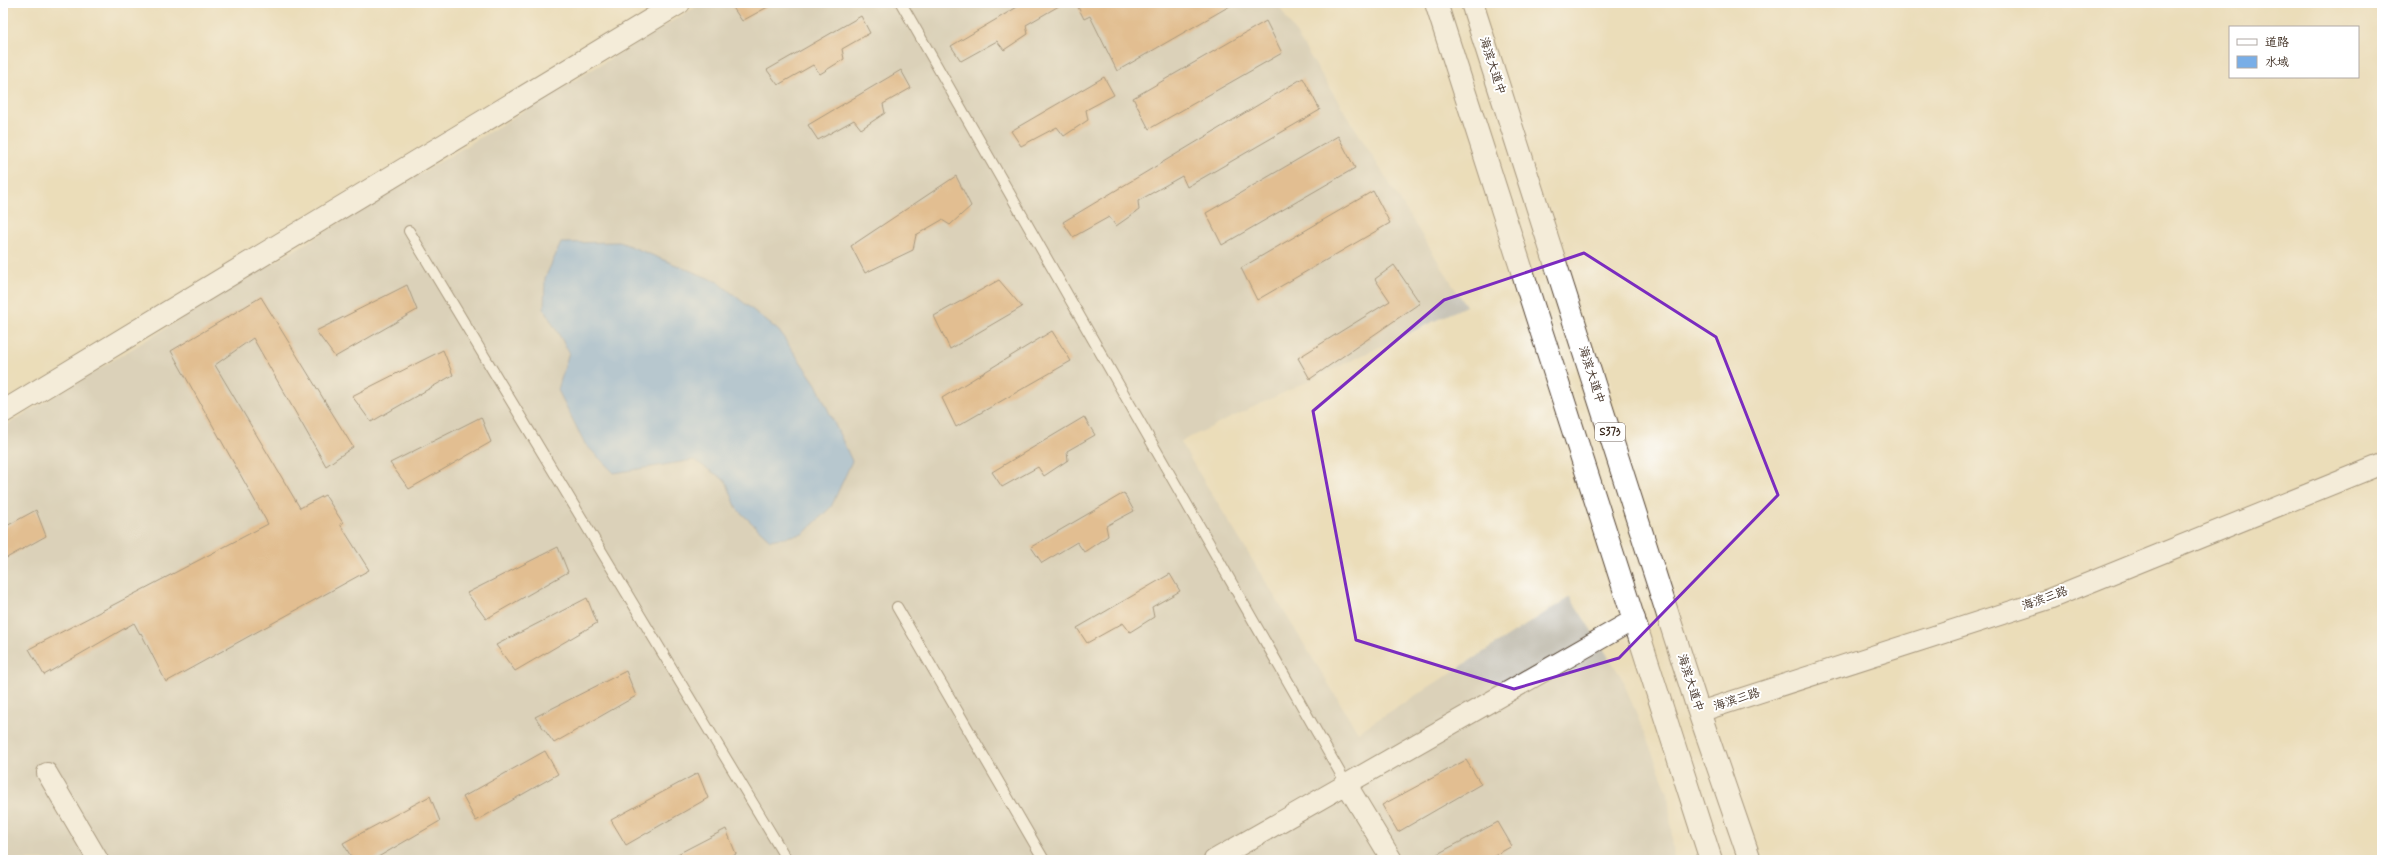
<svg xmlns="http://www.w3.org/2000/svg" width="2385" height="863" viewBox="0 0 2385 863" font-family="Mynerve,'LXGW WenKai TC',sans-serif">
<style>
.industrial{fill:#c8c4b8}
.water{fill:#79aee7;stroke:#5a6c82}
.building{fill:#d79a5f}
.lines{fill:none;stroke-linecap:round;stroke-linejoin:round}
.lane-casing{stroke:#554535;stroke-width:12}
.street-casing{stroke:#554535;stroke-width:22}
.secondary-casing{stroke:#554535;stroke-width:24}
.primary-casing{stroke:#554535;stroke-width:24}
.lane{stroke:#fff;stroke-width:10}
.street{stroke:#fff;stroke-width:20}
.secondary{stroke:#fff;stroke-width:22}
.primary{stroke:#fff;stroke-width:22}
.marked{fill:none;stroke:#7b2cbf;stroke-width:3;stroke-linejoin:round}
.labels{text-anchor:middle;dominant-baseline:central;stroke-width:4;stroke-linejoin:round;paint-order:stroke}
.shield{fill:#fff;stroke:#766a62;stroke-width:1}
.shield-label{font-size:11px;font-weight:bold;fill:#3b2a1e}
.street-label{font-size:12px;fill:#3b2a1e;stroke:#fff}
</style>
<rect width="100%" height="100%" fill="#fff"/>
<filter id="ink" filterUnits="userSpaceOnUse"><feTurbulence type="fractalNoise" baseFrequency=".025" numOctaves="2"/><feDisplacementMap in="SourceGraphic" scale="8" xChannelSelector="R" yChannelSelector="G"/><feConvolveMatrix kernelMatrix="1 2 1 2 8 2 1 2 1" color-interpolation-filters="sRGB"/></filter>
<filter id="wash" filterUnits="userSpaceOnUse"><feTurbulence type="fractalNoise" baseFrequency=".012" numOctaves="4" result="noise"/><feDisplacementMap in="SourceGraphic" scale="16" xChannelSelector="R" yChannelSelector="G"/><feGaussianBlur stdDeviation="0.9" result="paint"/><feColorMatrix in="noise" values="0 0 0 0 0 0 0 0 0 0 0 0 0 0 0 0 0 1.4 0 .05"/><feComposite in="paint" operator="in"/></filter>
<g filter="url(#wash)">
<rect width="100%" height="100%" fill="#ebddb9"/>
<path class="industrial" d="M702 3H1277L1466 306 1180 442 1358 732 1570 597 1622 678 1668 792 1674 860H3V427Z"/>
<path class="water" d="M620 242 718 282 779 331 816 384 852 461 831 507 803 534 770 540 737 509 726 481 694 460 614 473 585 444 558 390 569 352 544 309 545 278 561 243Z"/>
<g id="blocks">
<path class="building" d="M730 3H775L742 21Z
M1024 3H1064L1026 25 1028 34 1004 50 997 41 961 61 951 46Z
M1076 3H1235L1117 71 1090 16 1084 19Z
M861 16 870 33 842 49 844 59 820 74 813 65 778 85 767 70Z
M1266 21 1282 53 1149 129 1133 98Z
M901 70 911 88 883 104 885 113 861 129 854 120 818 140 808 125Z
M1104 77 1114 95 1086 110 1088 120 1064 136 1057 127 1021 146 1011 131Z
M1303 78 1320 110 1187 187 1182 176 1138 201 1139 210 1116 226 1109 217 1073 237 1063 222Z
M1338 136 1355 168 1222 245 1206 213Z
M956 176 971 206 950 225 942 220 916 235 913 250 865 273 851 246Z
M1373 191 1390 223 1257 300 1241 268Z
M1394 265 1420 303 1310 379 1298 358 1390 301 1375 279Z
M999 280 1022 307 950 349 934 316Z
M407 285 417 310 335 357 316 331Z
M261 297 353 447 326 466 253 338 215 365 300 508 325 495 343 523 340 524 369 570 166 682 141 633 140 634 134 623 44 675 29 649 268 524 171 351Z
M1052 331 1071 361 956 427 942 398Z
M443 350 453 375 371 422 352 396Z
M481 417 491 442 409 489 390 463Z
M1084 417 1095 435 1067 451 1068 460 1044 476 1038 467 1002 487 992 472Z
M1124 493 1134 511 1106 526 1108 536 1084 552 1077 542 1042 563 1031 547Z
M36 510 46 536 3 560V528Z
M558 547 568 572 486 619 467 593Z
M1170 574 1180 591 1152 607 1154 617 1130 632 1123 623 1087 643 1077 628Z
M587 598 597 623 515 671 496 645Z
M626 671 636 696 554 743 535 717Z
M545 751 558 774 476 821 463 797Z
M1466 760 1481 784 1398 832 1382 805Z
M698 773 708 798 626 845 611 820Z
M430 796 440 821 373 860H353L343 843Z
M1498 822 1512 846 1487 860H1426Z
M726 829 736 854 727 860H666Z"/>
</g>
</g>
<g filter="url(#ink)">
<use href="#blocks" fill-opacity="0" stroke="#554535" stroke-width="1"/>
<g class="lines">
<g class="lane-casing">
<path id="lane" d="M901 3 1347 785
M409 231 787 860
M897 607 1044 860"/>
</g>
<g class="street-casing">
<path id="street" d="M1699 712 2049 599 2382 464
M47 773 98 860
M1347 785 1392 860
M1214 860 1635 619"/>
</g>
<g class="secondary-casing">
<path id="secondary" d="M3 412 679 3"/>
</g>
<g class="primary-casing">
<path id="primary" d="M1436 3 1711 860
M1472 3 1699 712 1750 860"/>
</g>
<use href="#lane" class="lane"/>
<use href="#street" class="street"/>
<use href="#secondary" class="secondary"/>
<use href="#primary" class="primary"/>
</g>
</g>
<path d="M0 0H2385V863H0ZM1584 253 1716 337 1778 495 1619 658 1514 689 1356 640 1313 411 1444 300Z" fill="#ebddb9" fill-opacity=".55" fill-rule="evenodd"/>
<path class="marked" d="M1584 253 1716 337 1778 495 1619 658 1514 689 1356 640 1313 411 1444 300Z"/>
<g class="labels">
<rect class="shield" x="1595" y="423" width="30" height="18" rx="3"/>
<g class="shield-label">
<text x="1610" y="432">S373</text>
</g>
<g class="street-label">
<text transform="translate(1492 66) rotate(72)">海滨大道中</text>
<text transform="translate(1591 375) rotate(72)">海滨大道中</text>
<text transform="translate(2045 599) rotate(-20)">海滨三路</text>
<text transform="translate(1690 683) rotate(72)">海滨大道中</text>
<text transform="translate(1737 700) rotate(-18)">海滨三路</text>
</g>
</g>
<rect width="2385" height="863" fill="none" stroke="#fff" stroke-width="16"/>
<rect x="2229" y="26" width="130" height="52" fill="#ffffff" stroke="#b1aaa5"/>
<rect x="2237" y="39" width="20" height="6" fill="#ffffff" stroke="#b1aaa5"/>
<text x="2265" y="46" font-size="12" fill="#3b2a1e">道路</text>
<rect x="2237" y="56" width="20" height="12" fill="#79aee7" stroke="#b1aaa5"/>
<text x="2265" y="66" font-size="12" fill="#3b2a1e">水域</text>
</svg>
